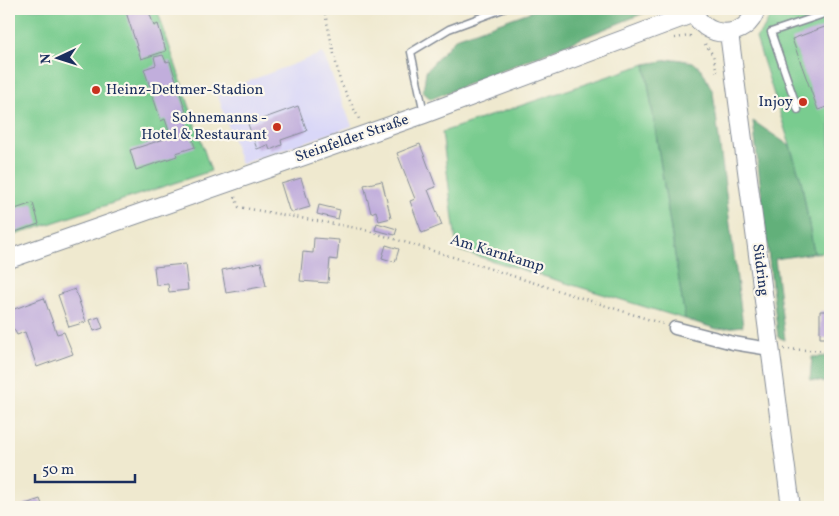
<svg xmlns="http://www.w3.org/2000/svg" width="839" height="516" viewBox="0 0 839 516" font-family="Vollkorn,serif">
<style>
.built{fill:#d9d7f8}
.green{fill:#79cc8f;stroke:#4a7e76}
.forest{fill:#62b07a;stroke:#3e706c}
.building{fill:#c1aedc}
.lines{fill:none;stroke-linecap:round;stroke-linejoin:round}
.lane-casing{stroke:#858c96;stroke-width:9}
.street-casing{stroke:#858c96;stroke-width:15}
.secondary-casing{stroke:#858c96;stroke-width:20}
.path{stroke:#858c96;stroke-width:2.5;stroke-dasharray:1 4;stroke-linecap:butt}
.lane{stroke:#fff;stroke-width:6}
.street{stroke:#fff;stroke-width:12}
.secondary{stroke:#fff;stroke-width:18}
.poi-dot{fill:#c8321e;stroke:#fbf7ec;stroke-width:2}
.labels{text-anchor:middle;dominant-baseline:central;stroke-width:4.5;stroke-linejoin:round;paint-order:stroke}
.poi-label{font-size:15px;fill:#1b2f5e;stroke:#fbf7ec;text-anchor:end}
.street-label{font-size:15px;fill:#1b2f5e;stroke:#fbf7ec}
</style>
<rect width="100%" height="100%" fill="#fbf7ec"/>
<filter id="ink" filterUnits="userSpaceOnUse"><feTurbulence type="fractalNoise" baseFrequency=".02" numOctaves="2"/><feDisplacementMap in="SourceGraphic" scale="10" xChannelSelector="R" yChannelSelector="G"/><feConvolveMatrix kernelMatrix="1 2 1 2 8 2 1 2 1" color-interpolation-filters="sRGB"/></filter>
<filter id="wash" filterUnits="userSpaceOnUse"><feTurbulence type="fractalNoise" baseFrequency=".0096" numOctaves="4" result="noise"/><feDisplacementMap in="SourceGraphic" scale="20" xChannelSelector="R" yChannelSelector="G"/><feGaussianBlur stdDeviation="1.12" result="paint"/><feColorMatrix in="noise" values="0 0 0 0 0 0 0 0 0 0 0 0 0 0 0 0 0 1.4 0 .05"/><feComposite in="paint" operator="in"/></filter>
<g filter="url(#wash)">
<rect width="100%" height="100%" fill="#efe9cf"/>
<path class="built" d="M323 53 352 126 241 164 217 93Z"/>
<path class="green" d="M9 9H157L211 171 9 237Z
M779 9H830V252L814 253 801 180 756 38 764 28 773 11Z
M645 64 685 319 457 250 442 132Z"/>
<path class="forest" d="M538 9H654L431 99 423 92 426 71 456 38Z
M675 59 693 62 702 70 713 92 743 326 717 329 685 319 645 64Z
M753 121 790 146 801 180 814 253 775 259 785 340 778 337Z
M830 356V383L810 380 812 357Z"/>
<g id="blocks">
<path class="building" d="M125 9H148L154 26 158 24 166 51 141 59Z
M830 25V106L818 110 792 39Z
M163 55 166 62 170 61 186 112 184 114 195 147 176 153 177 156 136 170 130 150 171 137 165 119 161 121 144 69 156 65 154 57Z
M298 106 307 131 281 140 282 145 270 150 268 145 257 149 248 124Z
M420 144 436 187 428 190 442 225 422 233 410 201 415 199 397 153Z
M301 178 310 207 293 212 289 210 281 184Z
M382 181 391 218 379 221 376 211 371 213 364 185Z
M33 203 39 224 9 234V211Z
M319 205 340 210 338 219 317 214Z
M377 223 397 229 395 235 375 230Z
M314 238 339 240 337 260 330 259 328 283 300 281 303 252 313 253Z
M386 245 399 249 395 262 382 258Z
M261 262 266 286 226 293 222 270Z
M185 264 188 290 169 292 168 284 156 285 154 267Z
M75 289 86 322 69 327 58 295Z
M44 298 57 334 64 332 73 354 37 367 25 332 17 335 14 329 9 331V311Z
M820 311H830V338H820Z
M99 317 103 328 94 331 90 320Z
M40 499 43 507H17Z"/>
</g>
</g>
<g filter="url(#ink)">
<use href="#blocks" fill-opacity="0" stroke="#858c96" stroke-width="1"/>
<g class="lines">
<g class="lane-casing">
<path id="lane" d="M798 110 771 32 830 12
M424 113 411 52 449 29 503 9"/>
</g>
<g class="street-casing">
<path id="street" d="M675 328 733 343 770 349"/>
</g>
<g class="secondary-casing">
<path id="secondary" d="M693 9C702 40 747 41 756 9
M729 33 791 507
M9 259 424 114 694 13"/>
</g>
<path class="path" d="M324 9 340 81 360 121
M675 38 690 36 694 38
M705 44 713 55 717 73
M235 197 239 207 362 229 469 262 663 324
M784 349 830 351"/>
<use href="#lane" class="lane"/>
<use href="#street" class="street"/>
<use href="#secondary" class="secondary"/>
</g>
</g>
<g class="poi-dot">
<circle cx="96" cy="90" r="5"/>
<circle cx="803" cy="102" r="5"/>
<circle cx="277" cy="127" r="5"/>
</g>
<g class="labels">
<g class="poi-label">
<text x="106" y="90" text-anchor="start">Heinz-Dettmer-Stadion</text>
<text x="793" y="102">Injoy</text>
<text x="267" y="118">Sohnemanns -<tspan x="267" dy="17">Hotel &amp; Restaurant</tspan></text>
</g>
<g class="street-label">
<text transform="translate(352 139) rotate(-19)">Steinfelder Straße</text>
<text transform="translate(497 254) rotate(17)">Am Karnkamp</text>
<text transform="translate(760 270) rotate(83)">Südring</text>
</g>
</g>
<rect width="839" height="516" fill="none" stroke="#fbf7ec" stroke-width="30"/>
<g transform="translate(58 58) rotate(266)" stroke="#fbf7ec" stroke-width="4" paint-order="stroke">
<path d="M0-4L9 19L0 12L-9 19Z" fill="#1b2f5e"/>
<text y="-8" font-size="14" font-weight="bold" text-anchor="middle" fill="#1b2f5e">N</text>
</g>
<path d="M35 474v8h100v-8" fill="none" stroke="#1b2f5e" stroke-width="2.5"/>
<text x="42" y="474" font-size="15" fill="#1b2f5e" stroke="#fbf7ec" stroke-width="4" paint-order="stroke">50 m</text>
</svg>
